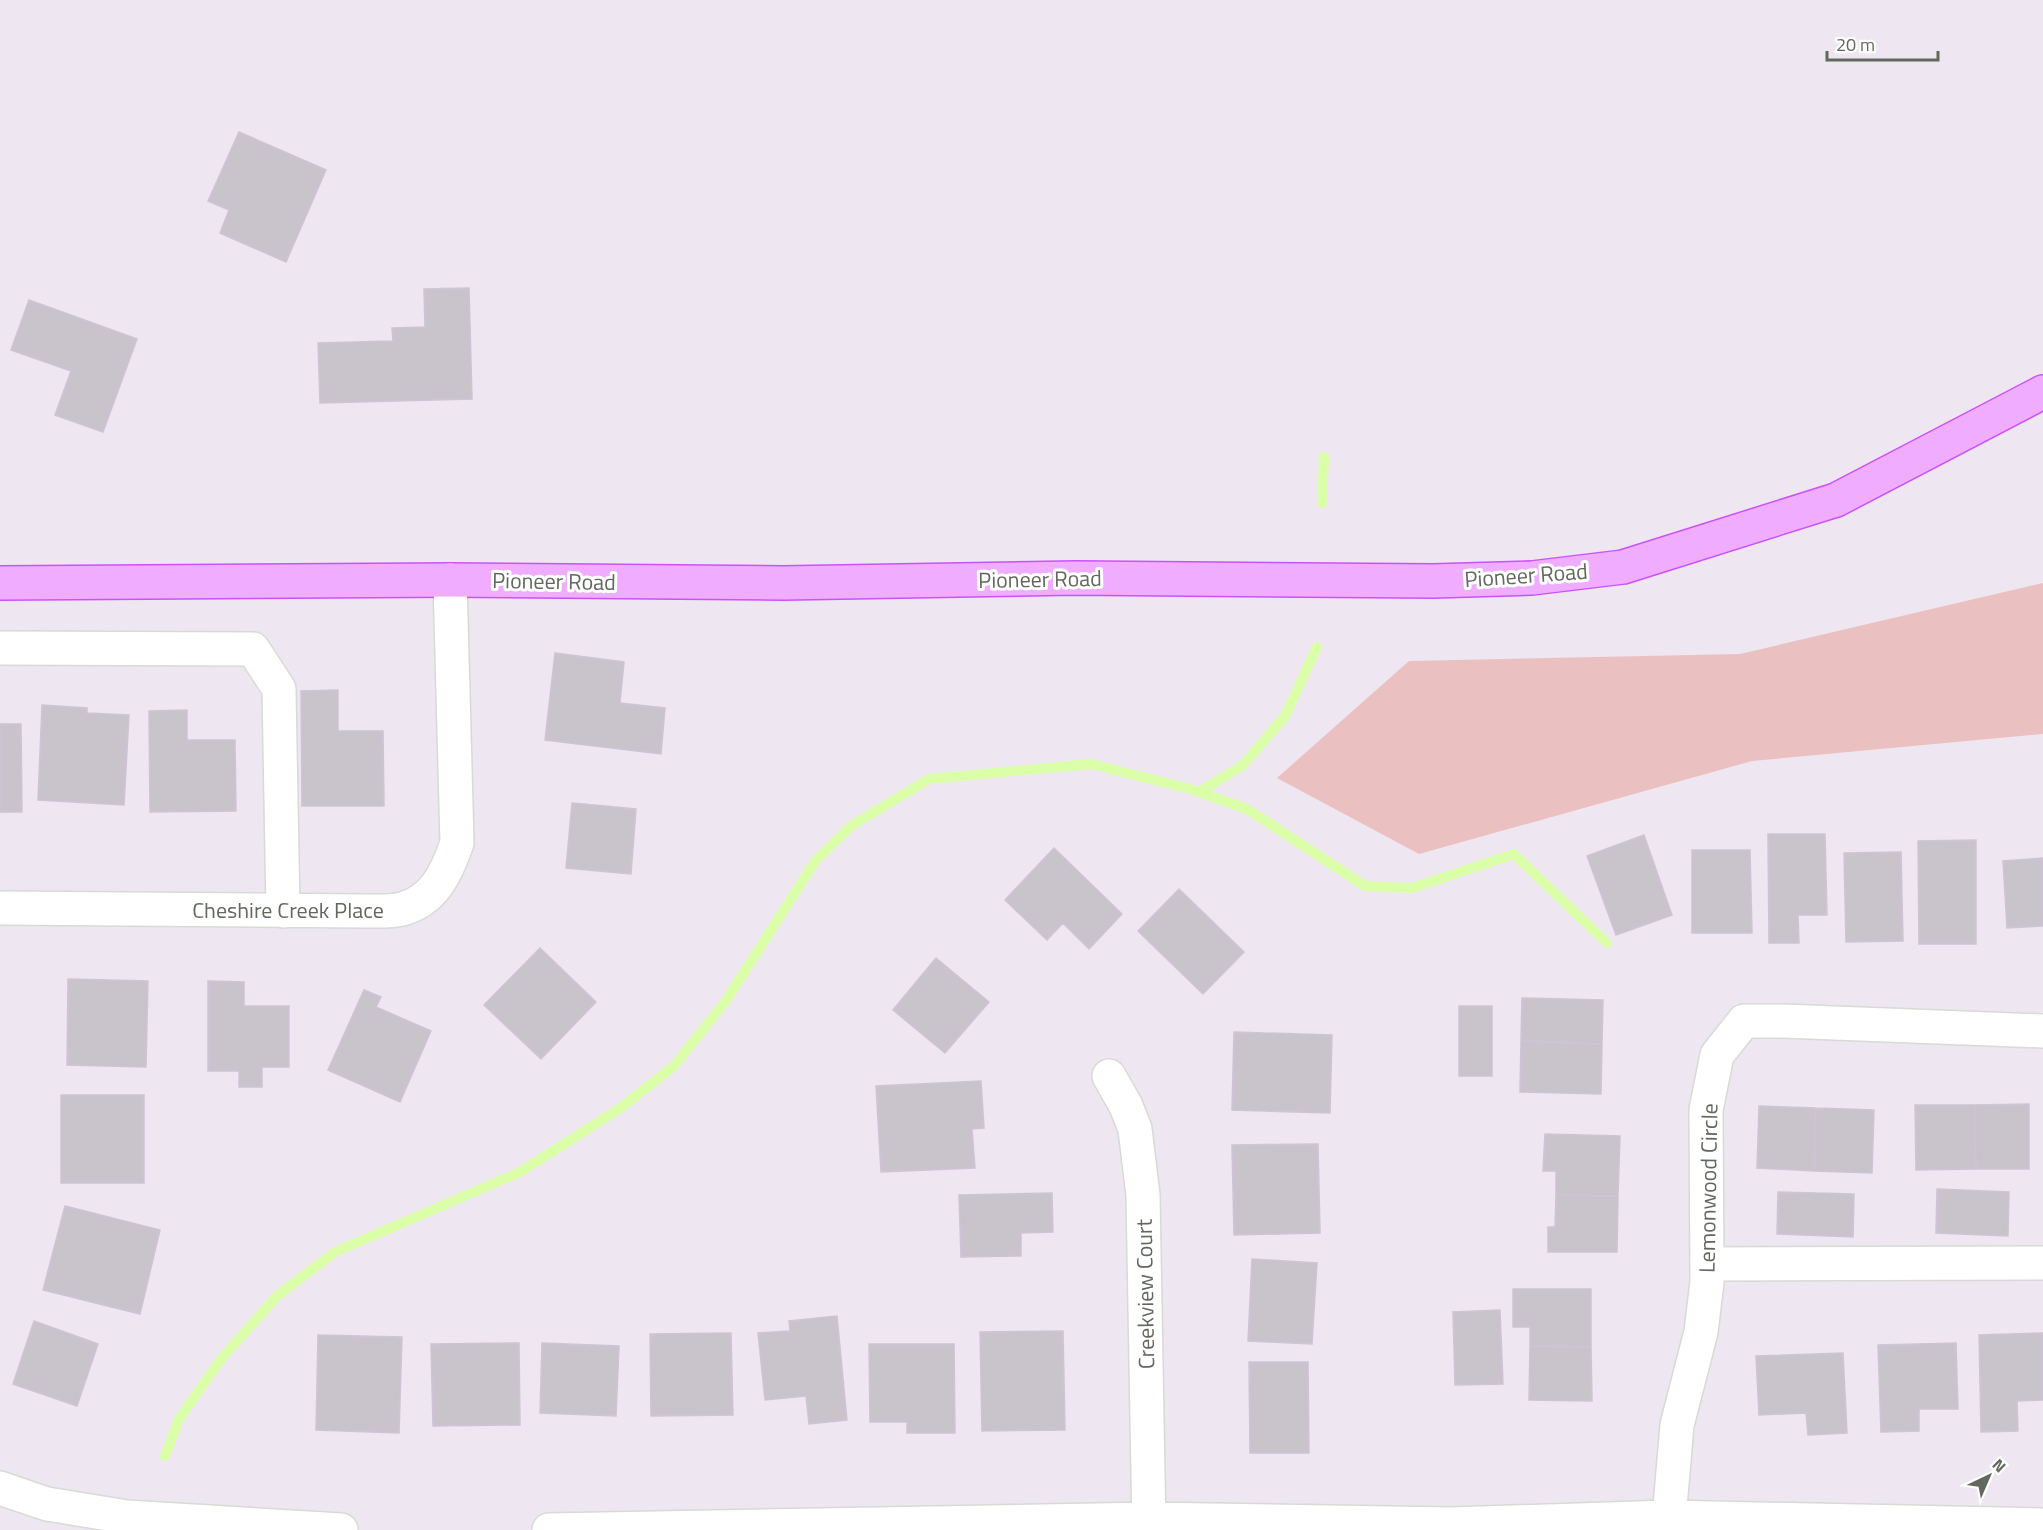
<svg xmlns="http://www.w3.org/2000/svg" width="2043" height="1530" viewBox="0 0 2043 1530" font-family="'Titillium Web',sans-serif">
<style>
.green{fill:#ebc0c1}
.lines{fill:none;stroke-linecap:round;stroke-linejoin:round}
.stream{stroke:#dbffa8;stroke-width:10}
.building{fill:#c9c3cc;stroke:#d0c3d7;stroke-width:1.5}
.minor-casing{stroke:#d6dbd3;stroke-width:36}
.major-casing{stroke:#cb51ff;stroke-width:36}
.minor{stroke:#fff;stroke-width:33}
.major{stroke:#f0adff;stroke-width:33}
.labels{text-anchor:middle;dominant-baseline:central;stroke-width:6;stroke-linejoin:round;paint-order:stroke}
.street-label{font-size:22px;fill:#62685d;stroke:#fff}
</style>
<rect width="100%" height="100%" fill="#eee6f1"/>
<path class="green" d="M2043 583V734L1752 761 1419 854 1277 778 1409 661 1740 654Z"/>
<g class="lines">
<path class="stream" d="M1322 503 1324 457
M1199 792 1243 765 1285 716 1317 647
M165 1456 179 1419 221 1359 277 1296 335 1252 520 1172 619 1109 674 1066 725 1002 816 860 851 826 929 779 1091 764 1190 789 1247 809 1365 886 1412 888 1514 854 1607 943"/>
</g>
<path class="building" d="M239 132 326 170 286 262 220 233 229 210 208 201Z
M469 288 472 399 320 403 318 343 393 341 392 328 425 327 424 289Z
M29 300 137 339 103 432 55 415 71 371 11 350Z
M555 653 624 662 620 703 665 708 661 754 545 740Z
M338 690V731H383L384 806H302L301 691Z
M42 705 87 708V713L129 715 124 805 38 800Z
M187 710V740H235L236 811 150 812 149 711Z
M0 724H21L22 812H0Z
M572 803 636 809 631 874 566 868Z
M1768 834H1825L1827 915H1798L1799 943H1769Z
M1644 835 1672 915 1616 935 1587 856Z
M1976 840V944H1919L1918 841Z
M1054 848 1122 914 1089 949 1063 923 1047 940 1005 900Z
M1692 850H1750L1752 933H1692Z
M1901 852 1903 941 1846 942 1844 853Z
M2043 858V926L2007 928 2003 861Z
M1179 889 1244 952 1203 994 1138 931Z
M540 948 596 1002 541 1059 484 1005Z
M936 958 989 1002 945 1053 893 1010Z
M68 979 148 981 146 1067 67 1065Z
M208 981 244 982V1006H289V1067H262V1087H239V1071H208Z
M364 990 381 997 376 1007 431 1031 400 1102 328 1070Z
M1522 998 1603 1000 1602 1044 1521 1041Z
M1459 1006H1492V1076H1459Z
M1234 1032 1332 1035 1330 1113 1232 1110Z
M1521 1041 1602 1044 1601 1094 1520 1092Z
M981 1081 984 1128 972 1129 975 1168 881 1172 876 1086Z
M61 1095H144V1183H61Z
M2029 1104V1169H1976L1975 1105Z
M1915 1105H1975L1976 1169 1916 1170Z
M1759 1106 1816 1108 1814 1171 1757 1168Z
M1816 1108 1874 1110 1872 1173 1814 1171Z
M1545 1134 1620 1136 1618 1196 1556 1195V1171H1543Z
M1318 1144 1320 1233 1234 1235 1232 1145Z
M1937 1189 2009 1192 2008 1236 1936 1233Z
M1778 1192 1854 1194 1853 1237 1777 1234Z
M1052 1193 1053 1232 1021 1233V1256L961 1257 959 1195Z
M1556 1195 1618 1196 1617 1252H1548V1227H1555Z
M65 1206 160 1230 140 1314 43 1290Z
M1252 1259 1317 1263 1312 1344 1248 1341Z
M1513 1289H1591V1347L1530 1346V1327H1513Z
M1500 1310 1503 1384 1455 1385 1453 1312Z
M837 1316 847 1420 809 1424 806 1396 765 1400 758 1333 790 1331 789 1321Z
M34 1321 98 1344 77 1406 13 1384Z
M1063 1331 1065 1430 982 1431 980 1332Z
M731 1333 733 1415 651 1416 650 1334Z
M2043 1333V1400L2017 1401 2018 1431 1981 1432 1979 1335Z
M318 1335 402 1337 399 1433 316 1430Z
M519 1343 520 1425 433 1426 431 1344Z
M542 1343 619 1346 616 1416 540 1413Z
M1956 1343 1958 1409H1919V1431L1881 1432 1878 1345Z
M869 1344H954L955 1433H907V1422H870Z
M1530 1346 1591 1347 1592 1401 1529 1400Z
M1843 1353 1847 1433 1808 1435 1806 1413 1759 1415 1756 1356Z
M1249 1362H1308L1309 1453H1250Z"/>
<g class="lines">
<g class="minor-casing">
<path id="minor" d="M0 648 253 649 279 689 283 911
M0 908 364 911C376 911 390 912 402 909 434 901 447 872 457 843L450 580
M1109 1076 1126 1106 1135 1129 1143 1195 1149 1530
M1707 1264 2043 1263
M0 1488 47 1504 127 1517 341 1530
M549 1530 1149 1519 1451 1524 1668 1517 2043 1525
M1668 1530 1677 1425 1701 1332 1707 1282 1706 1110 1717 1055 1744 1021H1783L2043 1031"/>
</g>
<g class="major-casing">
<path id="major" d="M0 583 450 580 783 583 1075 578 1433 581 1532 578 1623 567 1836 500 2043 392"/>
</g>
<use href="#minor" class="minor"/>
<use href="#major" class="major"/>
</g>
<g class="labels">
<g class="street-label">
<text transform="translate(1526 575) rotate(-4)">Pioneer Road</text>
<text transform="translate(1040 579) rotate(-1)">Pioneer Road</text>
<text transform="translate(554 581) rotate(1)">Pioneer Road</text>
<text x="288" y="910">Cheshire Creek Place</text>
<text transform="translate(1708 1188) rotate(-89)">Lemonwood Circle</text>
<text transform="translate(1145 1294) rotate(-91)">Creekview Court</text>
</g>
</g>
<g transform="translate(1989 1476) rotate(44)" stroke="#ffffff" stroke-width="4.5" paint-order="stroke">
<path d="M0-4.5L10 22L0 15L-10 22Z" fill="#62685d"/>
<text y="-9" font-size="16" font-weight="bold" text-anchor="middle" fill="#62685d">N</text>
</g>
<path d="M1827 51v9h111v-9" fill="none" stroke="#62685d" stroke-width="3"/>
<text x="1836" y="51" font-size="18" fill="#62685d" stroke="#ffffff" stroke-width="4.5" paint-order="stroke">20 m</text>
</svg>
